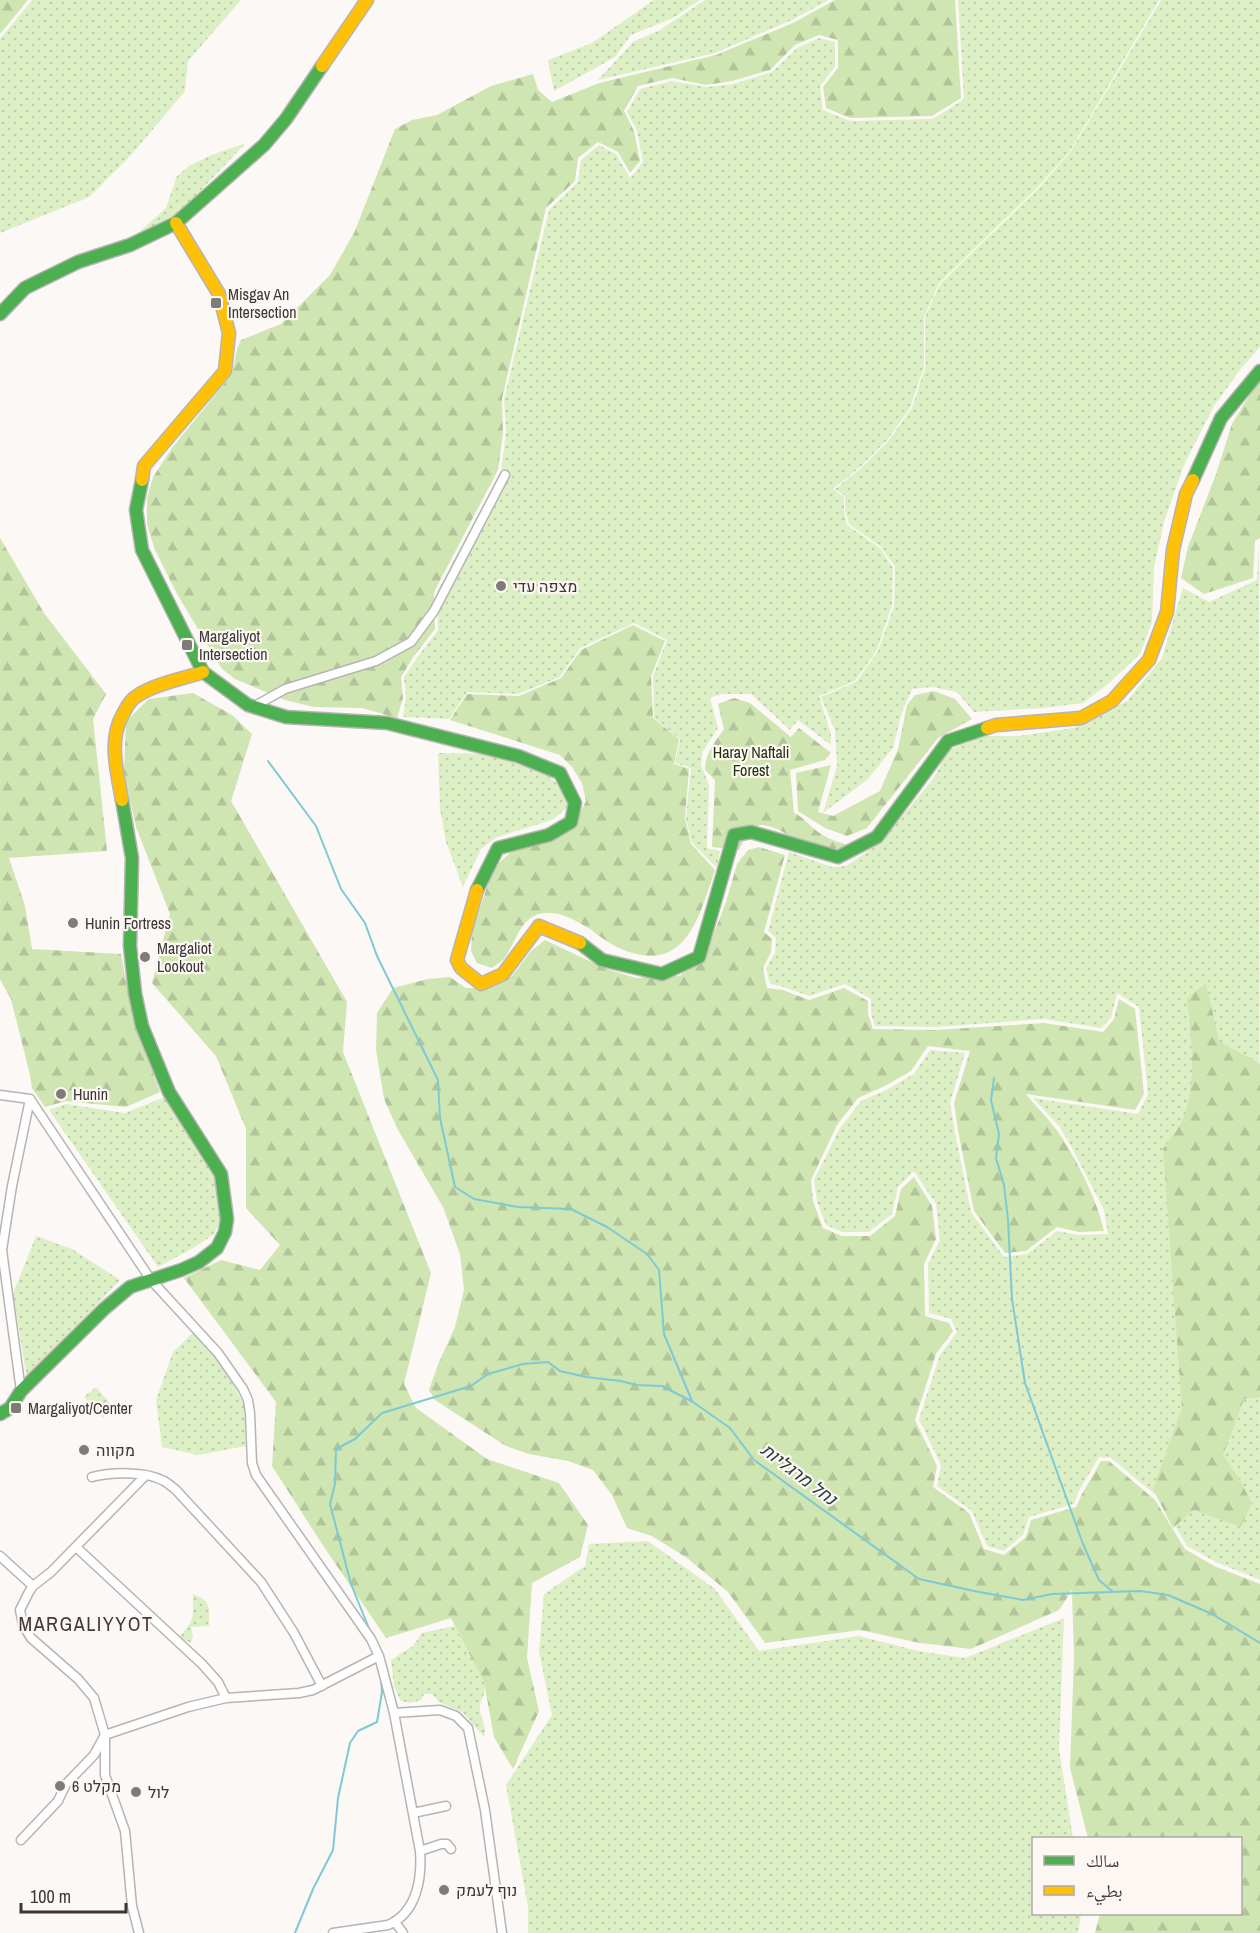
<svg xmlns="http://www.w3.org/2000/svg" width="1260" height="1933" viewBox="0 0 1260 1933" font-family="'Archivo Narrow','Noto Naskh Arabic',Heebo,sans-serif">
<style>
.grass{fill:url(#grass-dots)}
.forest{fill:url(#forest-firs)}
.lines{fill:none;stroke-linecap:round;stroke-linejoin:round}
.stream{stroke:#7dcad4;stroke-width:2}
.street-casing{stroke:#b7b4b3;stroke-width:11}
.fast-casing{stroke:#b7b4b3;stroke-width:15}
.slow-casing{stroke:#b7b4b3;stroke-width:15}
.street{stroke:#fefefe;stroke-width:8}
.fast{stroke:#4caf50;stroke-width:12}
.slow{stroke:#ffc107;stroke-width:12}
.poi-dot{fill:#7e7b79;stroke:#fdf7f4;stroke-width:2}
.labels{text-anchor:middle;dominant-baseline:central;stroke-width:4.5;stroke-linejoin:round;paint-order:stroke}
.poi-label{font-size:16px;fill:#3a3736;stroke:#fdf7f4;text-anchor:start}
.park-label{font-size:16px;fill:#22320c;stroke:#fdf7f4}
.water-label{font-size:18px;font-style:italic;fill:#233c40;stroke:#fdf7f4}
.quarter-label{font-size:20px;letter-spacing:1.5px;fill:#413c3a;stroke:#fdf7f4}
</style>
<defs>
<pattern id="grass-dots" width="8" height="8" patternUnits="userSpaceOnUse" patternTransform="scale(1.5)"><rect width="8" height="8" fill="#ddefc5"/><path d="M2 2h.1M6 6h.1" fill="none" stroke="#beceaa" stroke-width="1.8" stroke-linecap="round"/></pattern>
<pattern id="forest-firs" width="22" height="20" patternUnits="userSpaceOnUse" patternTransform="scale(1.5)"><rect width="22" height="20" fill="#cfe5b2"/><path d="M5 1l3.5 6h-7zM16 11l3.5 6h-7z" fill="#b2c59a"/></pattern>
</defs>
<rect width="100%" height="100%" fill="#fbf8f6"/>
<path class="grass" d="M32 0H241L188 61 185 91 132 154 89 197 0 233V39Z
M654 0H700L673 18 631 35 615 57 554 91 548 60 592 43Z
M705 0H829L792 20 715 53 598 80 633 42 660 30Z
M958 0H1159L1070 151 1037 188 939 283 924 317V367L910 408 888 439 859 468 833 489 844 497V510L847 525 880 548 893 568 892 605 877 650 855 681 819 696 831 734V745L798 720 790 730 751 694H722L710 698 718 728 702 753 701 765 709 785 707 848 720 851 717 868 692 843 686 818 691 768 675 763 680 739 654 718 653 676 667 640 634 623 580 648 560 677 518 694 467 692 449 719 403 717 406 698 404 677 417 658 438 630 437 592 501 471 506 433 504 399 549 210 578 182 581 160 599 145 616 154 630 178 643 162 637 131 627 112 640 89 672 81 706 87 733 84 772 72 797 48 819 38 835 42V67L820 86 823 110 850 121 933 119 964 99Z
M1161 0H1260V347L1243 366 1214 406 1184 465 1164 522 1154 567 1152 622 1140 654 1109 683 1083 703 1044 708 974 712 957 692 933 687 912 689 902 712 893 748 867 780 823 813 837 766 835 731 821 697 856 682 878 651 894 606 895 567 881 547 849 524 845 510V496L835 489 860 469 889 440 912 408 925 368V317L940 284 1038 189 1071 151Z
M246 143 179 213 137 234 166 208 177 176 189 166 209 156Z
M1259 544 1260 1580 1216 1562 1187 1546 1158 1497 1111 1458 1099 1457 1078 1492 1074 1504 1029 1517 1023 1535 1004 1551 987 1546 972 1511 937 1486 941 1465 919 1419 940 1355 957 1332 951 1319 929 1313 928 1264 940 1240 936 1204 914 1171 898 1187 892 1214 869 1232H842L826 1225 817 1201 814 1180 840 1128 861 1101 886 1090 914 1074 930 1050 965 1053 950 1103 955 1132 971 1212 1004 1257 1027 1254 1057 1231 1079 1235 1108 1234 1104 1210 1071 1146 1059 1126 1033 1098 1138 1114 1148 1094 1139 1007 1117 993 1111 1018 1101 1028 1044 1019 936 1027 875 1026 871 1014V999L845 984 809 996 784 987 770 984 766 968 775 953 776 938 768 931 789 852 832 867 846 866 879 844 934 778 948 750 983 736H1018L1074 728 1127 701 1162 658 1183 588 1209 602 1257 580Z
M438 753 491 754 548 776 561 787 568 807 552 820 497 837 481 849 463 887 446 842 440 809Z
M167 1096 220 1183 221 1221 213 1235 195 1247 158 1267 49 1110 66 1104 125 1113Z
M36 1236 72 1249 120 1280 27 1379 13 1294Z
M194 1332 215 1353 244 1404 246 1446 198 1455 162 1447 156 1400 173 1352Z
M96 1387 114 1408 103 1418 84 1397Z
M648 1541 715 1589 759 1651 859 1636 918 1651 965 1658 1064 1618 1059 1749 1073 1838H1034V1914H1081L1078 1933H528V1907L506 1785 552 1715 539 1651 544 1594 585 1566 589 1544Z
M193 1594C212 1602 209 1607 209 1626L191 1627 193 1636 191 1643 179 1637C197 1618 192 1617 193 1594Z
M455 1626 484 1682C487 1696 481 1695 480 1707 479 1717 488 1726 484 1737L462 1712 439 1702 432 1694H424L421 1700 411 1703 401 1701 394 1687 391 1660 413 1646 422 1633Z"/>
<path class="forest" d="M0 0H28L0 34Z
M835 0H955L961 98 932 116 850 118 826 108 823 87 838 68V40L819 35 795 45 770 70 732 81 706 85 672 78 638 86 624 111 634 131 640 161 630 173 618 152 598 142 578 158 575 181 546 208 502 399 503 433 498 470 434 592 435 629 414 656 401 677 403 698 397 718 362 708 314 707 285 700 235 679 222 669 177 594 155 550 147 524V498L153 477 172 448 232 374 237 349 241 340 281 324 330 275 354 233 395 129 412 120 437 115 491 86 533 74 538 90 552 102 599 83 716 55 793 23Z
M1260 378V538L1255 541 1253 578 1204 594 1181 578 1188 547 1216 474 1232 424Z
M0 538 44 613 106 694 93 719 107 851 9 858 25 906 32 949 121 954 133 1019 160 1092 126 1107 66 1101 45 1107 32 1088 30 1075 11 999 0 979Z
M633 625 665 641 651 676 653 718 679 739 674 764 689 769 685 818 691 844 715 870C698 921 684 978 617 947 607 942 598 935 590 929 574 920 558 909 539 914 521 919 515 942 506 956 503 961 497 964 492 968L477 963 471 951 472 931 489 881 499 863 513 850 578 817 586 801 582 783 572 767 560 755 450 720 467 694 519 696 561 678 581 650Z
M934 691 955 699 972 719 938 738 867 828 847 836 825 828 798 811 796 773 831 765 818 812 833 816 880 791 898 749 907 705 915 695Z
M193 693 232 715 252 734 231 801 347 1002 343 1052 431 1273 404 1384 416 1408 487 1459 559 1483 588 1525 580 1557 532 1583 527 1658 539 1711 513 1769 494 1737 484 1682 451 1618 386 1638 322 1544 272 1466 276 1402 184 1278 221 1260 260 1270 280 1245 246 1208V1129L216 1056 152 983 170 914 136 827 124 772 126 721 149 699Z
M734 698 750 703 791 737 799 728 831 753 825 760 790 770 794 813C802 816 806 822 813 828 826 839 840 844 858 846 837 851 818 848 798 840 785 834 774 825 759 825L744 840 739 850 712 847 715 780 705 770C705 753 715 742 724 729L718 704Z
M759 847 785 855 764 932 772 939 771 952 763 968 767 988 783 990 809 1000 844 988 868 1001V1014L873 1029 936 1030 1044 1023 1103 1032 1114 1019 1119 999 1135 1009 1144 1094 1135 1110 1026 1094C1035 1106 1047 1117 1056 1129 1074 1154 1098 1201 1104 1231L1079 1232 1057 1227 1026 1251 1005 1253 974 1211 958 1131 954 1103 970 1051 928 1046 911 1071 885 1086 858 1098 837 1125 811 1180 813 1201 823 1228 842 1236H870L895 1216 901 1189 914 1177 932 1206 936 1239 924 1264 925 1316 949 1323 953 1331 936 1354 915 1420 937 1466 933 1487 969 1513 984 1549 1004 1555 1026 1537 1031 1520 1076 1507 1082 1494 1101 1461H1109L1155 1500 1185 1549 1214 1566 1260 1584V1933H1095L1100 1914H1240V1838H1088L1070 1768 1074 1658 1072 1590 1059 1610 971 1649 920 1643 860 1630 765 1643 728 1592 687 1558 652 1536 627 1528 612 1495 593 1470 568 1461 529 1454 506 1446 435 1400 429 1390 439 1362 455 1327 464 1290 460 1254 443 1207 398 1130 384 1099 376 1050 377 1013 393 988 428 979 450 977 466 988H487L512 976 531 951 545 940 606 969 636 978 680 976 709 946 726 902 737 864 748 850Z
M1206 983 1219 1041 1260 1064V1397L1244 1399 1223 1455 1240 1480 1252 1504 1240 1527 1194 1510 1173 1528 1153 1489 1182 1408 1163 1149C1170 1139 1181 1126 1185 1114 1197 1078 1191 1035 1187 998Z"/>
<g class="lines">
<path class="stream" d="M268 761 316 826 341 889 365 923 377 956 438 1080 440 1118 455 1187 474 1199 518 1207 571 1209 607 1227 647 1254 659 1270 664 1334 692 1401
M994 1078 991 1100 999 1134 996 1158 1004 1185 1008 1220 1012 1299 1025 1383 1083 1544 1099 1580 1112 1591
M370 1631 351 1584 330 1504 335 1484 336 1449 355 1439 382 1413 471 1386 488 1374 523 1364 548 1362 560 1371 586 1377 621 1381 636 1385 662 1386 693 1402 730 1428 754 1460 919 1579 974 1591 1023 1600 1052 1594 1140 1591 1168 1595 1212 1614 1260 1643
M295 1933 313 1889 333 1850 338 1798 350 1743 358 1731 377 1722 382 1692 381 1677"/>
<g class="street-casing">
<path id="street" d="M253 707 285 689 376 661 411 642 434 611 505 475
M0 1095 30 1099 151 1280 218 1353 243 1389 248 1400 250 1413 252 1463 256 1475 371 1639 379 1656 394 1713 420 1851C422 1878 417 1913 388 1925L333 1933
M21 1391 2 1250 12 1186 30 1099
M92 1477C111 1472 146 1471 164 1481 168 1483 172 1487 176 1490L261 1582 294 1633 322 1686
M76 1547 202 1664 218 1682 226 1698
M0 1556 33 1586
M394 1713 440 1710 456 1716 468 1728 485 1810 502 1933
M413 1813 446 1806
M21 1840 58 1801 66 1784 94 1755 105 1735 188 1707 226 1698 299 1693 313 1690 379 1656
M420 1851 441 1844H447L451 1849
M395 1922 403 1933
M139 1933 132 1906 125 1831 105 1775V1735L94 1698 78 1679 31 1638 23 1625 20 1610 29 1592 33 1586 51 1572 146 1475"/>
</g>
<g class="fast-casing">
<path id="fast" d="M0 314 25 288 78 262 130 245 176 223 264 145 286 119 322 66
M142 480 136 510 142 550 203 672 248 705 286 717 387 723 518 756 560 773 575 803 571 822 549 835 498 848 477 890
M1193 480 1221 418 1260 371
M580 943 602 960 662 974 699 957 734 835 751 832 838 857 877 837 948 741 987 728
M0 1414 10 1408 21 1391 104 1309 130 1287 181 1270 199 1262 217 1248 225 1232 227 1219 221 1174 169 1092 142 1026 135 993 130 946 132 858 122 800"/>
</g>
<g class="slow-casing">
<path id="slow" d="M322 66 367 0
M142 480 144 466 225 371 229 333 219 294 176 223
M987 728 996 725 1081 718 1112 701 1149 660 1167 612 1173 550 1186 494 1193 480
M122 800C117 771 108 740 123 714 126 708 131 699 137 696 154 684 183 679 203 672
M477 890 457 960 461 968 481 984 503 974 539 926 580 943"/>
</g>
<use href="#street" class="street"/>
<use href="#fast" class="fast"/>
<use href="#slow" class="slow"/>
</g>
<g class="poi-dot">
<rect x="210" y="297" width="12" height="12" rx="3"/>
<circle cx="501" cy="586" r="6"/>
<rect x="181" y="639" width="12" height="12" rx="3"/>
<circle cx="73" cy="923" r="6"/>
<circle cx="145" cy="957" r="6"/>
<circle cx="61" cy="1094" r="6"/>
<rect x="10" y="1402" width="12" height="12" rx="3"/>
<circle cx="84" cy="1450" r="6"/>
<circle cx="60" cy="1786" r="6"/>
<circle cx="136" cy="1792" r="6"/>
<circle cx="444" cy="1890" r="6"/>
</g>
<g class="labels">
<g class="poi-label">
<text x="228" y="294">Misgav An<tspan x="228" dy="18">Intersection</tspan></text>
<text x="513" y="586">מצפה עדי</text>
<text x="199" y="636">Margaliyot<tspan x="199" dy="18">Intersection</tspan></text>
<text x="85" y="923">Hunin Fortress</text>
<text x="157" y="948">Margaliot<tspan x="157" dy="18">Lookout</tspan></text>
<text x="73" y="1094">Hunin</text>
<text x="28" y="1408">Margaliyot/Center</text>
<text x="96" y="1450">מקווה</text>
<text x="72" y="1786">מקלט 6</text>
<text x="148" y="1792">לול</text>
<text x="456" y="1890">נוף לעמק</text>
</g>
<g class="park-label">
<text x="751" y="752">Haray Naftali<tspan x="751" dy="18">Forest</tspan></text>
</g>
<g class="water-label">
<text transform="translate(799 1474) rotate(37)">נחל מרגליות</text>
</g>
<g class="quarter-label">
<text x="86" y="1623">MARGALIYYOT</text>
</g>
</g>
<rect x="1032" y="1837" width="210" height="78" fill="#fdf7f4" stroke="#afaaa8" stroke-width="1.5"/>
<rect x="1044" y="1856" width="30" height="9" fill="#4caf50" stroke="#afaaa8" stroke-width="1.5"/>
<text x="1086" y="1867" font-size="18" fill="#3a3736">سالك</text>
<rect x="1044" y="1886" width="30" height="9" fill="#ffc107" stroke="#afaaa8" stroke-width="1.5"/>
<text x="1086" y="1897" font-size="18" fill="#3a3736">بطيء</text>
<path d="M21 1903v9h105v-9" fill="none" stroke="#3a3736" stroke-width="3"/>
<text x="30" y="1903" font-size="18" fill="#3a3736" stroke="#fdf7f4" stroke-width="4.5" paint-order="stroke">100 m</text>
</svg>
